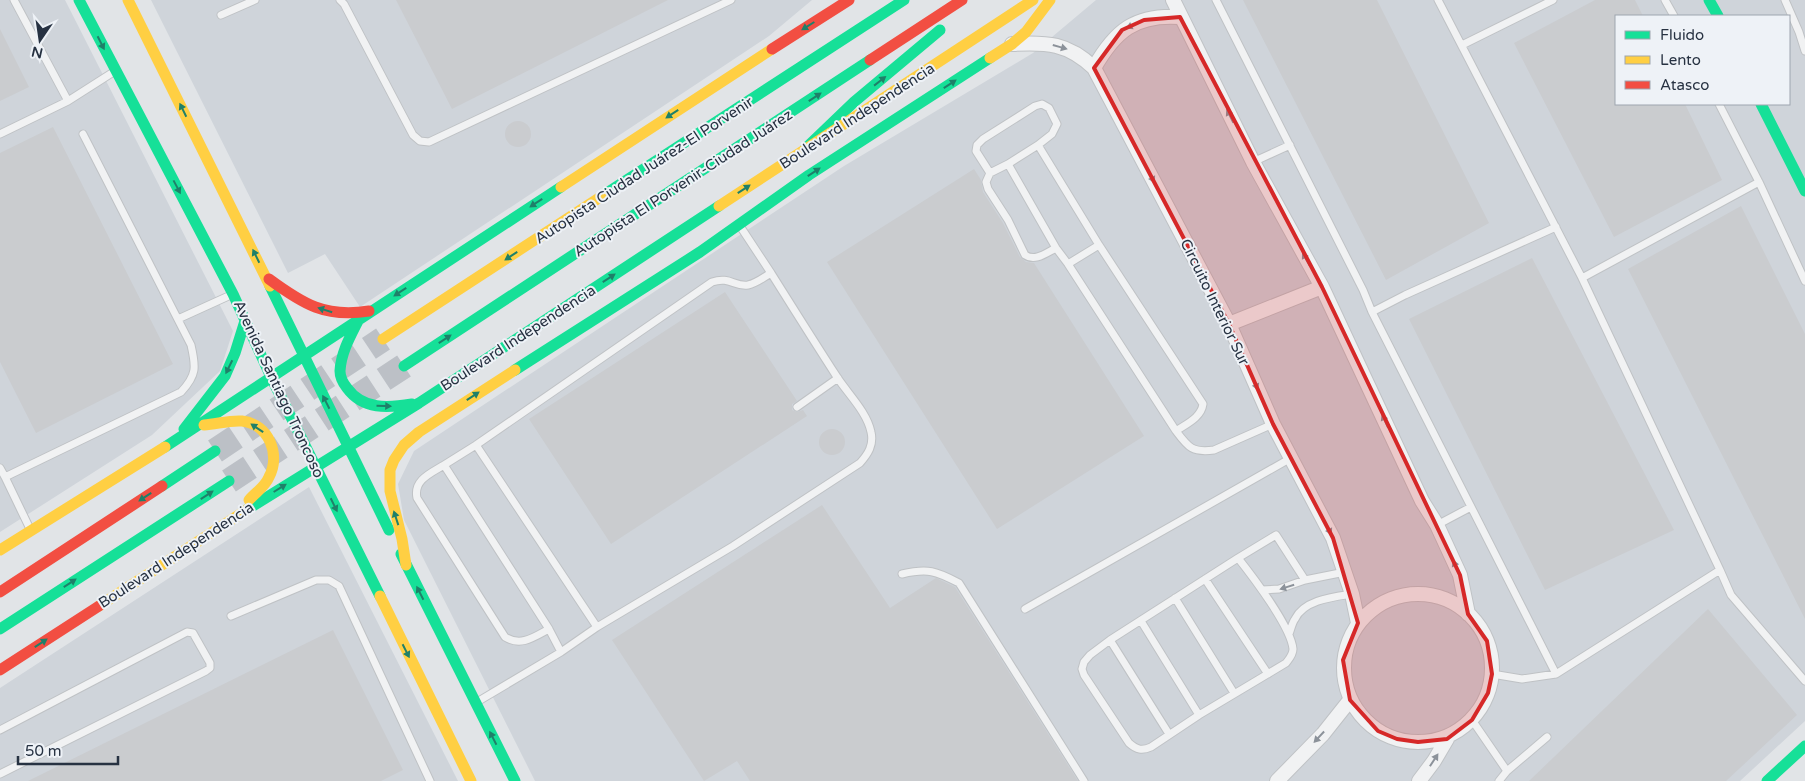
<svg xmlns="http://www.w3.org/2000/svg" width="1805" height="781" viewBox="0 0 1805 781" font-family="'Varela Round',sans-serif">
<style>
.built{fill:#cfd4da;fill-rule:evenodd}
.building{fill:#cacccf}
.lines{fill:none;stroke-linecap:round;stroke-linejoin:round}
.highway-tunnel{stroke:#bcc0c6;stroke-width:25;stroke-dasharray:25 12;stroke-linecap:butt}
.lane-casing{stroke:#bfc2c5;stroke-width:9}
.street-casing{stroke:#bfc2c5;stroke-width:16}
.lane{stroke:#f1f2f3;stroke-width:7}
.street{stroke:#f1f2f3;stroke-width:14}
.fast{stroke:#16e098;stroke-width:11}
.slow{stroke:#ffcf43;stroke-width:11}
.jam{stroke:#f24e42;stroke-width:11}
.oneway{fill:#8c929a}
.oneway2{fill:#1f8069}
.marked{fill:#d62828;fill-opacity:0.2;stroke:#d62828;stroke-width:4;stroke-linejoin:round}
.labels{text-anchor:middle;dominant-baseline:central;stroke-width:4;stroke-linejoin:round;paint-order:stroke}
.street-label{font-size:15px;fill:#273242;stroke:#eef2f7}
</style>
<rect width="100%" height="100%" fill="#e1e4e7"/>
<path class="built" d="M0 0H65L233 331 220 371 152 435 0 532Z
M151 0H812L769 36 360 307 325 254 288 273Z
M1096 0H1805V721L1740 781H535L404 520 398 484 414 451 844 166 1033 53ZM1616 16H1789V104H1616Z
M309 487 458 781H0V688Z"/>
<path class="building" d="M396 0H668L452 109Z
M1243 0H1377L1489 223 1386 280Z
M1595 0H1635L1643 16H1616V104H1685L1722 180 1614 237 1514 43Z
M0 29 29 87 0 101Z
M505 134a13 13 0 1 1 26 0a13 13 0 1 1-26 0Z
M53 127 173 364 36 433 0 362V153Z
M974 169 981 180 983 192 1003 223 1020 257 1026 262 1034 263 1144 436 997 529 827 262Z
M1741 206 1805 334V619L1628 269Z
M1532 258 1674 530 1545 590 1409 319Z
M725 292 797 401 792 404V410L797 412 803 410 807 416 611 544 529 419Z
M819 442a13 13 0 1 1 26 0a13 13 0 1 1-26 0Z
M822 505 890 608 936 578 955 587 1078 781H750L737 761 704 781 612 640Z
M1708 609 1797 715 1726 781H1529Z
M333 630 403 770 381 781H28Z"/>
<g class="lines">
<path class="highway-tunnel" d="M215 451 383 339
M229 481 404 366"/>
<g class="lane-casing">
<path id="lane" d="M14 0 68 101
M340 0 344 4 413 135 420 141 429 142 731 0
M1216 0 1363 290 1372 312 1405 295 1556 227
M1438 0 1582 278 1720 570
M1665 0 1674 16
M1785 0 1799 32 1805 51
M221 15 255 0
M1462 45 1553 0
M1719 104 1759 182 1805 281
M0 134 68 101 115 71
M1253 162 1290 145
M1008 164 1038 145
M990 173 986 182 988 189 1008 220 1025 255C1035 262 1046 253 1056 248
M1068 264 1099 245
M1582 278 1759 182
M1372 312 1556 674
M178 319 233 294
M797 407 838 378
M1176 431C1186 424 1201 418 1203 404L1099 245 1038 145 1052 134 1057 124 1049 108 1042 104 1035 106 983 139 977 145 976 151 990 173 1008 164 1056 248 1068 264 1176 431C1188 447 1192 453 1214 450L1273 424
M476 445 712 282C730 276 734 287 748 285 757 283 764 277 771 273L740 226
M444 465C431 473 413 480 417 498L505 637C521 647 534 637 549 629L561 652
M0 468 5 477
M1437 525 1471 507
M31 531 5 477 181 392C197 375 196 367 191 345L83 134
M1238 558C1253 577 1291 627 1293 649 1293 655 1289 659 1286 663L1199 715 1151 747C1142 751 1137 750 1129 743L1084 675 1082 669 1084 662 1090 655 1110 640Z
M1238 558 1276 535 1305 580
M902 574C928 568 936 571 959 583L1084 781
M1205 579 1268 674
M1262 590 1279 589 1305 580 1345 572
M1175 598 1234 693
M1025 609 1291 458
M231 616 316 580H329L339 586 430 781
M1141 621 1199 715
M549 629 444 465 476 445 597 627
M1289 634C1291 629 1292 623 1295 619 1304 600 1333 597 1352 594
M1110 640 1169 734
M1492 674 1522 679 1556 674 1720 570 1731 595 1805 681
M477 702 561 652 597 627 733 546 860 463C868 454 874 445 871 432 867 412 848 394 837 377 815 343 793 308 771 273
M1472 720 1507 771 1499 781
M0 730 187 632 193 633 210 663V668L206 671 0 774
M1507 771 1547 737"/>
</g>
<g class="street-casing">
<path id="street" d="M1173 0 1253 162 1322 287 1422 501 1437 525 1460 575 1468 614
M1012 44C1047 42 1068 43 1094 68L1229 324 1273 424 1333 538 1352 594 1358 623
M1094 68C1115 31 1135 14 1180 17
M1229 324 1322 287
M1344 668a74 74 0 1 1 148 0a74 74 0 1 1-148 0Z
M1277 781 1323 734 1350 700
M1419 781 1434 761 1447 739"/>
</g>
<use href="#lane" class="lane"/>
<use href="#street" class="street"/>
<path class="fast" d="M79 0 233 294 271 377 380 596
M1709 0 1718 16
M1761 104 1805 191
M805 149 854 102 940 30
M602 196 904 0
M270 286 389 530
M359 319C351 335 341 352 340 371 340 378 343 383 347 388 363 410 388 408 412 404
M404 366 870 60
M515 370 700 252 809 175 990 58
M184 429 225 376 235 353 245 321
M165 447 561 187
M162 486 215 451
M248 509 419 403 719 206
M401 554 515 781
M0 629 229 481
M1767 781 1805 746"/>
<path class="slow" d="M128 0 270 286
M990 58 1012 44 1026 32 1050 0
M561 187 772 49
M719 206 1033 0
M383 339 602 196
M204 425C217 424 230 420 242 421 269 424 281 455 269 477 265 487 256 492 249 500
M0 550 165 447
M406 565 402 539 390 491V470L394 460 404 445 419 432 515 370
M380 596 471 781
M99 606 248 509"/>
<path class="jam" d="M772 49 849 0
M870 60 962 0
M269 279C303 304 325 318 369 311
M0 592 162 486
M0 670 99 606"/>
</g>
<defs><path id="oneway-solid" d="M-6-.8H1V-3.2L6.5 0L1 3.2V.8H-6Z" transform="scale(1.25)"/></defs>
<g class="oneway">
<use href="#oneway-solid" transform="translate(1133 25) rotate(154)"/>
<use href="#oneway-solid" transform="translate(1060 47) rotate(16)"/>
<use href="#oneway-solid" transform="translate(1230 116) rotate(-117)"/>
<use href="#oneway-solid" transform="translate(1151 176) rotate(62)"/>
<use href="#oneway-solid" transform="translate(1306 259) rotate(-119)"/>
<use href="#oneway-solid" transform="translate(1255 383) rotate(67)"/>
<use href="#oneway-solid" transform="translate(1385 421) rotate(-115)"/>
<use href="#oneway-solid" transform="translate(1328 528) rotate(62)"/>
<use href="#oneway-solid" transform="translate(1456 567) rotate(-114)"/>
<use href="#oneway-solid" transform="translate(1287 587) rotate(163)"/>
<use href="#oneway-solid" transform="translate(1319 737) rotate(133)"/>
<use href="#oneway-solid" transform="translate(1434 760) rotate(-57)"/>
</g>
<g class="oneway2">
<use href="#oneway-solid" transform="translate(808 26) rotate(148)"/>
<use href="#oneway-solid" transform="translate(101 43) rotate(63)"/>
<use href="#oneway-solid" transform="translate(880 81) rotate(-38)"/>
<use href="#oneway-solid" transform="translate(950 84) rotate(-33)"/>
<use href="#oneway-solid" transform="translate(815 97) rotate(-33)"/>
<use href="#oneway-solid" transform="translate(183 110) rotate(-116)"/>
<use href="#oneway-solid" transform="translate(672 114) rotate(147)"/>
<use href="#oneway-solid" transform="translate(814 172) rotate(-33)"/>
<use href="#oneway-solid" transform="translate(177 187) rotate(62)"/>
<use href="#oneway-solid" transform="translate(744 189) rotate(-33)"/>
<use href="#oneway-solid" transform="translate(536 203) rotate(147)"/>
<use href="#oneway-solid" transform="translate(256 256) rotate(-116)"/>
<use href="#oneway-solid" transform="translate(511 256) rotate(147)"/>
<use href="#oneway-solid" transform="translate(609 278) rotate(-33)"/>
<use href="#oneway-solid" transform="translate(400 292) rotate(147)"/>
<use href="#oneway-solid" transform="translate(325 310) rotate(-163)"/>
<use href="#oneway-solid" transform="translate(445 339) rotate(-33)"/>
<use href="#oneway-solid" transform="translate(229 367) rotate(116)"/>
<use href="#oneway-solid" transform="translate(473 396) rotate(-33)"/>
<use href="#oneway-solid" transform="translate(326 402) rotate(-117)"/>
<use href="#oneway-solid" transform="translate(384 406) rotate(2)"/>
<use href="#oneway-solid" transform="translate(257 428) rotate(-146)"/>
<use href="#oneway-solid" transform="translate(280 488) rotate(-32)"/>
<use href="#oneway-solid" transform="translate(207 495) rotate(-33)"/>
<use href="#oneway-solid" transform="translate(145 497) rotate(147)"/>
<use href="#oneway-solid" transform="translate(334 505) rotate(64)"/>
<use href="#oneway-solid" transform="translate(396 518) rotate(-108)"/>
<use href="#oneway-solid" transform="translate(70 583) rotate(-33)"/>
<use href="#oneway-solid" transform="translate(420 593) rotate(-117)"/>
<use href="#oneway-solid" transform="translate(41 643) rotate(-33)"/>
<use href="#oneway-solid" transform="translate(406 651) rotate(63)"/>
<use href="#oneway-solid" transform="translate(493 738) rotate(-117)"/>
</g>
<path class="marked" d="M1180 17 1322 287 1460 575 1468 614 1487 641 1492 674 1488 693 1472 720 1447 739 1418 742 1397 739 1378 731 1350 700 1343 660 1358 623 1333 538 1273 424 1229 324 1094 68 1122 30 1144 20Z"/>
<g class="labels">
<g class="street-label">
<text transform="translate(857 116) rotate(-33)">Boulevard Independencia</text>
<text transform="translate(644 170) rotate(-33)">Autopista Ciudad Juárez-El Porvenir</text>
<text transform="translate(683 183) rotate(-33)">Autopista El Porvenir-Ciudad Juárez</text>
<text transform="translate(1215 302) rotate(64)">Circuito Interior Sur</text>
<text transform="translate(518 338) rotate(-33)">Boulevard Independencia</text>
<text transform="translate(279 389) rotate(65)">Avenida Santiago Troncoso</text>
<text transform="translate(176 555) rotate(-33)">Boulevard Independencia</text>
</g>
</g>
<rect x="1615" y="15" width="175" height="90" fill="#eef2f7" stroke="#9ea5af"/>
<rect x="1625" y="31" width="25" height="8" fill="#16e098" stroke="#9ea5af"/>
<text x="1660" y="40" font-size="15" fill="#273242">Fluido</text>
<rect x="1625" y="56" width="25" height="8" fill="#ffcf43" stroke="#9ea5af"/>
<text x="1660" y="65" font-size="15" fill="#273242">Lento</text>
<rect x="1625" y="81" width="25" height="8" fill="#f24e42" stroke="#9ea5af"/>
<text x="1660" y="90" font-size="15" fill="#273242">Atasco</text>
<g transform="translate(40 40) rotate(193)" stroke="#eef2f7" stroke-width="4" paint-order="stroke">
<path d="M0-4L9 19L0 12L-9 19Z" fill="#273242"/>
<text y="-8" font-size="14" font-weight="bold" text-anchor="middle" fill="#273242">N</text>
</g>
<path d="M18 756v8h100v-8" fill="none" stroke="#273242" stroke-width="2.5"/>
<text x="25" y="756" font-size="15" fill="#273242" stroke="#eef2f7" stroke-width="4" paint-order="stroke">50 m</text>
</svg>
